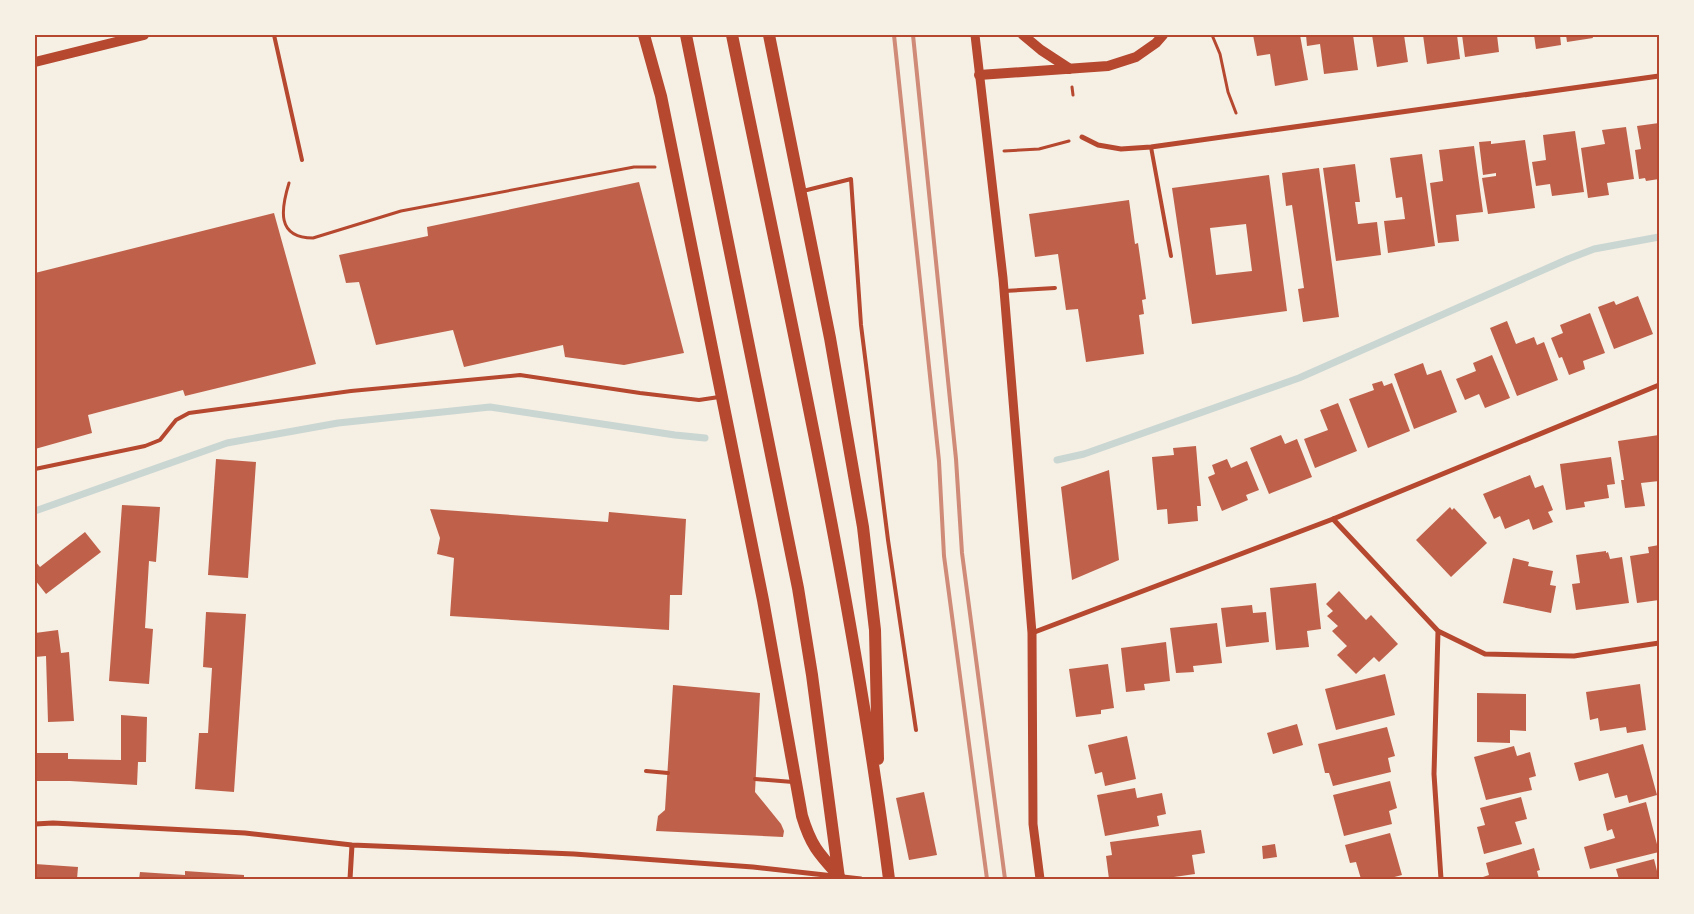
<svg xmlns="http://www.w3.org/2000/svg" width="1694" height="914" viewBox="0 0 1694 914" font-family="Barlow,sans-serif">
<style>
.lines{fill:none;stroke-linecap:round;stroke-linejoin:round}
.stream{stroke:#c9d6d2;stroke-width:7}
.building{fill:#bf614a;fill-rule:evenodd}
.path{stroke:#b5482f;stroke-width:3}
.service{stroke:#b5482f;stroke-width:4}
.minor{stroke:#b5482f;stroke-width:5}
.tertiary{stroke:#b5482f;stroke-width:9}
.secondary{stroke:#b5482f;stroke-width:10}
.primary{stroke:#b5482f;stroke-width:12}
.rail{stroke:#cf8b77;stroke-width:4}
.neatline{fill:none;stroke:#b5482f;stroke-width:2}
</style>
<rect width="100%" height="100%" fill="#f6efe4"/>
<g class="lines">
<path class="stream" d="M1057 460 1084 454 1299 378 1568 259 1594 249 1659 237
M35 511 227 443 338 423 490 407 675 435 705 438"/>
</g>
<path class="building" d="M1253 35H1300L1308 80 1275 86 1270 54 1257 56Z
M1306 35H1353L1358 70 1324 74 1320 44 1307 46Z
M1372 35H1404L1408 62 1377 67Z
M1423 35H1457L1460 59 1427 64Z
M1462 35H1497L1499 52 1465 57Z
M1534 35H1560L1561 45 1536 49Z
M1566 35H1592L1593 38 1567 42Z
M1659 123V179L1646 181 1645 178 1639 179 1635 150 1641 149 1637 126Z
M1626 127 1634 179 1607 183 1609 195 1588 198 1581 148 1605 144 1602 130Z
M1575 131 1584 192 1552 196 1550 184 1536 186 1532 162 1546 160 1543 135Z
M1525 140 1535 208 1488 214 1482 178 1496 176V173L1483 175 1479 142 1491 141V144Z
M1474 146 1483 212 1456 215 1459 241 1438 243 1430 183 1443 181 1439 150Z
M1422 154 1435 246 1388 253 1384 221 1405 219 1402 197 1396 198 1390 158Z
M1355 164 1360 202H1355L1358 224 1377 222 1381 255 1336 261 1323 168Z
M1319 168 1339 317 1303 322 1298 289 1304 288 1292 205 1286 206 1282 173Z
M1269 175 1287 311 1192 324 1172 188ZM1246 224 1252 271 1216 275 1210 228Z
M639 182 684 353 624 365 565 357 563 345 464 367 453 330 376 345 359 282 346 283 339 255 428 236 427 227Z
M1129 200 1135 244 1138 243 1146 299 1142 300 1144 314 1139 315 1144 354 1086 362 1078 309 1066 310 1058 254 1035 257 1029 214Z
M274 213 316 364 185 396 183 390 88 415 92 433 35 449V273Z
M1638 296 1653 334 1614 349 1598 307 1614 301 1616 305Z
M1590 313 1605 353 1583 361 1585 369 1569 375 1562 357 1559 358 1551 338 1563 333 1560 325Z
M1507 321 1516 344 1534 337 1537 345 1544 342 1558 380 1517 396 1490 328Z
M1492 355 1510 398 1485 408 1479 394 1465 400 1456 379 1476 371 1473 363Z
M1423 363 1427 375 1441 370 1457 412 1414 429 1394 374Z
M1382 381 1384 386 1392 383 1410 431 1368 448 1349 399 1374 390 1372 384Z
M1338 403 1357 451 1315 468 1304 439 1328 430 1320 410Z
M1281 435 1285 444 1297 439 1312 477 1269 494 1250 448Z
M1659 435V481L1641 483 1645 506 1625 508 1621 480H1624L1618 441Z
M1196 446 1201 506H1197L1198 521 1168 524 1167 509 1157 510 1152 457 1174 455 1173 448Z
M1611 457 1615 484 1607 485 1609 498 1584 502 1585 507 1566 510 1560 464Z
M216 459 256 462 248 578 208 575Z
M1227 459 1231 468 1247 461 1259 490 1246 495 1248 500 1222 511 1208 477 1215 474 1212 465Z
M1109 470 1119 560 1072 580 1061 487Z
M1530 475 1535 488 1543 485 1553 510 1548 512 1553 522 1533 530 1529 519 1505 529 1500 516 1494 519 1483 494Z
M122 505 160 507 156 562 149 561 145 628 153 629 149 684 109 681Z
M1450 507 1452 510 1454 508 1487 543 1451 577 1416 540Z
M430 509 608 522 609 512 686 519 682 595H670L669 630 450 616 454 558 437 554 440 538Z
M85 532 101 552 46 594 35 580V561L40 567Z
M1659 545V600L1637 603 1630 556 1649 553 1648 547Z
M1606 551V553L1608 552 1610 559 1622 557 1629 603 1576 610 1572 584 1580 583 1576 555Z
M1513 558 1529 562 1528 566 1553 571 1550 585 1556 586 1551 613 1503 603Z
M1316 583 1321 629 1307 631 1309 647 1276 650 1270 588Z
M1339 591 1366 620 1371 615 1398 644 1379 662 1374 657 1356 674 1337 655 1347 646 1332 631 1338 626 1327 616 1333 611 1326 604Z
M1252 605 1253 613 1266 612 1269 642 1226 647 1221 608Z
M206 612 246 614 234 792 195 789 199 733H208L212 668 203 667Z
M1217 623 1222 663 1193 666 1194 672 1176 673 1170 628Z
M58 630 61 653 69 652 74 721 48 722 46 656 35 657V633Z
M1166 642 1170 681 1144 684 1145 690 1126 692 1121 648Z
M1108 664 1114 708 1101 710V714L1076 717 1069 669Z
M1385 674 1395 715 1336 730 1325 689Z
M1640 684 1646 730 1627 733 1626 727 1600 731 1598 718 1590 720 1586 692Z
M673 685 760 693 755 792 781 824 784 831 783 837 656 831 658 816 665 810Z
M1477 693 1526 694V731L1510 730V743L1477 742Z
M121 715 147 717 146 762H138L137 785 70 781H35V753H68V759L121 760Z
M1297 724 1303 745 1273 754 1267 733Z
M1387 727 1395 756 1388 758 1391 772 1333 786 1329 773H1325L1318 744Z
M1127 736 1136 779 1105 786 1102 772 1095 774 1088 745Z
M1643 744 1657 795 1629 803 1627 795 1615 798 1608 773 1579 781 1574 763Z
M1514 746 1517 756 1530 752 1536 776 1529 778 1532 790 1486 800 1474 757Z
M1390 781 1397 808 1389 811 1392 824 1344 836 1333 795Z
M1135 788 1137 798 1162 793 1166 814 1157 816 1159 826 1105 836 1097 795Z
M924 792 937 855 909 860 896 798Z
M1521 797 1527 819 1515 822 1522 844 1484 854 1477 827 1485 825 1480 808Z
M1646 802 1659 852 1590 869 1584 847 1615 838 1612 829 1607 831 1603 814Z
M1201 830 1205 853 1192 855 1195 874 1160 879H1109L1106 856 1112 855 1110 842Z
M1390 833 1402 875 1387 879H1361L1356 862 1350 863 1345 845Z
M1275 844 1277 857 1263 859 1262 846Z
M1534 848 1540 870 1537 871 1539 879H1484L1483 877 1489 875 1486 863Z
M1654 859 1659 879H1619L1616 869Z
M35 864 78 867 77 879H35Z
M185 871 244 875V879H139L140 872 185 875Z"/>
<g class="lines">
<path class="path" d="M1212 35 1220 54 1228 92 1236 113
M1072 87 1073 95
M1004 151 1039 149 1069 141
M289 183C281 209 276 238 313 238L401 211 634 167H655"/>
<path class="service" d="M274 35 302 160
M1151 147 1171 256
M803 191 851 179 861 325 888 540 916 730
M1004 291 1055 288
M35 469 145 446 160 440 176 420 189 413 351 391 520 375 640 393 699 400 719 397
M646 771 668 773
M755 779 793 782"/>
<path class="minor" d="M1082 137 1098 145 1121 149 1151 147 1659 76
M1333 519 1438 631 1485 654 1574 656 1659 643
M1438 631 1434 774 1441 879
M1032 633 1333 519 1659 385
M35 824 53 823 245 833 352 845 574 854 753 867 861 879
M350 879 352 845"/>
<path class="tertiary" d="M975 35 1003 278 1032 633 1033 824 1040 879"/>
<path class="secondary" d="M1023 35 1041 50 1070 69
M35 62 144 35
M979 75 1108 66 1136 57 1156 43 1163 35"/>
<path class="primary" d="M644 35 661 96 763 600 802 816C811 846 819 854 839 876
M686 35 798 588 812 675 839 878
M732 35C789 315 853 595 889 879
M769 35 830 338 863 527 875 630 878 759"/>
<path class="rail" d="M894 35 939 461 944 556 987 879
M913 35 956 459 962 553 1005 879"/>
</g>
<rect width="1694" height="914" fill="none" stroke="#f6efe4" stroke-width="72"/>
<rect x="36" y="36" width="1622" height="842" class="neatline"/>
</svg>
